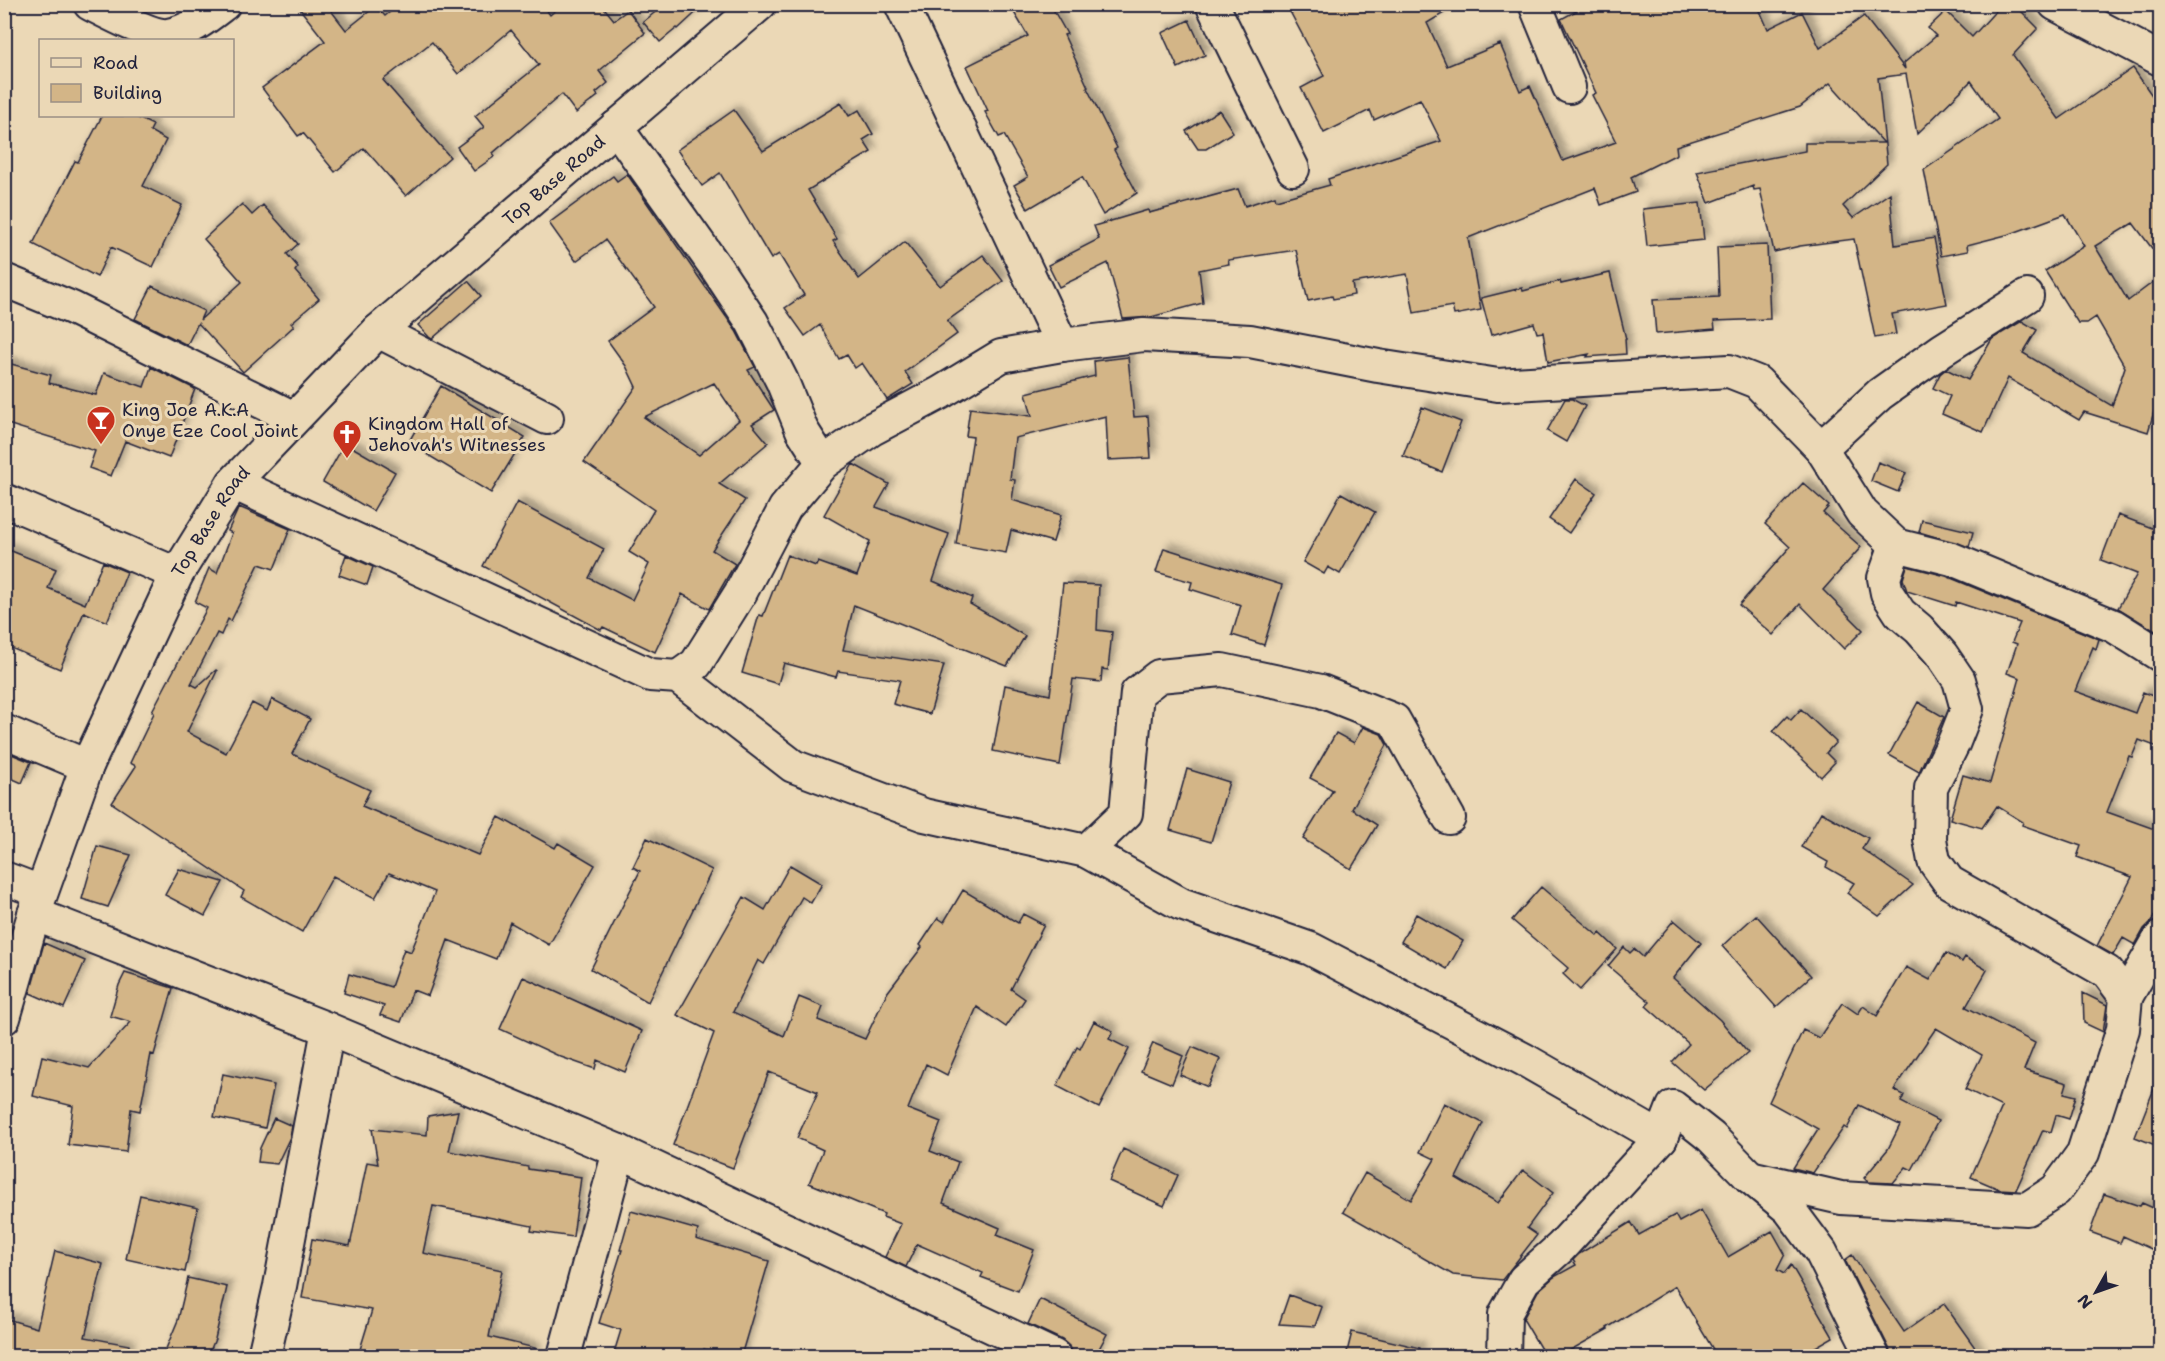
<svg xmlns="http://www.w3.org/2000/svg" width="2165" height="1361" viewBox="0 0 2165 1361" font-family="'Shantell Sans',sans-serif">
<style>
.building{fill:#d3b587;stroke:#22223b;stroke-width:1.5;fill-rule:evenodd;filter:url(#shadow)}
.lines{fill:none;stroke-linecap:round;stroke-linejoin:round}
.minor-casing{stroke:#22223b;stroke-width:36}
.minor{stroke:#ebd8b6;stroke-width:32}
.labels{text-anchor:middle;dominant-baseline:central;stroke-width:6;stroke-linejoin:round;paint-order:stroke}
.street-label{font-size:18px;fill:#22223b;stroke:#ebd8b6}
.poi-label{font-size:18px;fill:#22223b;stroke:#ebd8b6;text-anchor:start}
</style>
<defs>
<filter id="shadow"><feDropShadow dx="5.5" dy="-5.5" stdDeviation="3" flood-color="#0004"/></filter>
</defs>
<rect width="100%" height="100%" fill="#ebd8b6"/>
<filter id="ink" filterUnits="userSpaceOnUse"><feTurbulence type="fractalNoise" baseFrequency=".0167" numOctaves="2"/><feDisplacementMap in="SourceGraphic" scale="12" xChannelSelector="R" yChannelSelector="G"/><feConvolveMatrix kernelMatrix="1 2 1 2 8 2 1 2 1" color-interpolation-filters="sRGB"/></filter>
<g filter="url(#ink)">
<path class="building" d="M296 4H326L346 30 376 6 385 16 400 4H542L550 15 563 4H601L614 20 628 10 645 33 599 71 608 83 596 93 598 96 576 113 562 94 493 153 495 156 474 171 457 147 484 127 475 116 539 65 511 30 458 74 432 42 383 80 450 157 406 196 364 148 335 172 303 133 298 136 262 88 325 41Z
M654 4H705L678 29 677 28 660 42 643 22 659 9Z
M1009 4H1050L1067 34 1064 35 1088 87 1087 88 1117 148 1114 150 1137 193 1103 215 1082 177 1028 209 1014 185 1028 177 1004 135 999 137 985 112 988 111 967 66 1028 36Z
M1286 4H1459L1427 23 1447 66 1500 44 1520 91 1530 86 1563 161 1616 142 1592 95 1596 93 1561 19 1589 4H1757L1768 29 1802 12 1820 48 1864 16 1905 69 1904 63 1936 36 1928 28 1946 11 1972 37 2002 4H2014L2038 28 2013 55 2059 119 2133 68 2160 107V259L2133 223 2095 246 2128 301 2160 277V391L2148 432 2084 412 2079 420 2008 378 1983 432 1942 414 1950 396 1933 388 1940 374 1946 369 1968 380 1992 339 2022 321 2037 330 2023 353 2112 406 2125 367 2096 317 2087 323H2078L2045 271 2084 246 2065 214 2010 234 1967 245 1968 251 1941 256 1924 170 1998 119 1971 81 1917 134 1906 74 1878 78 1887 164 1843 206 1853 218 1890 193 1895 245 1934 238 1947 304 1892 314 1896 334 1875 338 1854 239 1800 246 1774 252 1760 189 1754 190 1753 186 1709 203 1697 172 1805 151V143H1884L1830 83 1800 107 1676 146 1677 154 1631 177 1636 192 1601 205 1595 188 1468 238 1481 310 1454 315 1452 306 1414 313 1407 274 1352 283 1354 295 1333 299 1332 296 1308 301 1296 250 1228 260 1229 264 1199 270 1203 303 1151 317 1123 319 1108 263 1059 287 1048 265 1099 239 1094 226 1148 210 1149 213 1238 189 1245 206 1275 196 1276 200 1330 185 1328 179 1441 141 1420 99 1374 120 1370 110 1324 133 1301 88 1324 76Z
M1189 20 1205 55 1178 68 1162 33Z
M841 103 849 116 859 110 873 134 863 140 871 152 808 190 837 239 833 241 859 279 905 242 940 286 983 255 1003 281 947 321 957 334 905 372 913 384 887 400 862 363 855 368 847 355 839 359 820 325 805 336 785 308 804 295 779 254 771 259 720 173 702 186 677 150 734 110 763 151Z
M1219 110 1233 132 1206 149H1198L1186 131Z
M102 116H134L153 125 150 131 166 140 143 186 182 205 153 267 111 247 97 277 33 244 75 161 78 162Z
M627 174 736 331 755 367 748 370 774 410 752 424 768 443 719 484 745 500 712 550 735 564 709 609 682 594 655 652 603 627 601 630 483 566 517 502 604 549 589 578 632 600 649 564 629 552 654 510 584 462 636 387 626 366 608 341 654 307 605 240 576 261 549 223 613 176 617 181ZM714 383 739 420 699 455 644 417Z
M1700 203 1704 240 1647 246 1643 209Z
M242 204 252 215 263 205 298 244 287 254 298 267 295 271 319 299 291 323 294 326 243 372 198 323 187 345 135 319 152 286 204 311 200 320 242 282 204 239Z
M1767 245 1770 319 1714 321 1715 329 1656 334 1653 300 1719 297 1717 247Z
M1610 273 1626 339H1625L1626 354 1587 357 1589 354 1548 362 1543 332 1537 333 1534 323 1491 335 1481 298 1522 288 1523 291 1560 281 1561 284Z
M468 281 481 296 432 339 429 337 418 325Z
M1128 357 1134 417 1148 416 1151 458 1108 460 1106 416 1015 438 1010 479 1015 480 1012 500 1061 515 1053 542 1011 530 1006 553 956 544 973 437 966 436 970 408 1032 416 1026 393 1095 376 1094 361Z
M4 362 51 375 49 383 96 395 104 373 144 387 151 367 195 389 169 458 125 441 111 476 89 468 95 451 4 423Z
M441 386 525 437 491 493 408 443Z
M1565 399H1572L1585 406 1566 442 1547 431Z
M1422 407 1461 422 1442 472 1403 456Z
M345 443 395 472 373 511 323 482Z
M1878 462 1906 473 1898 492 1871 481Z
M853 464 889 484 876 507 949 534 933 581 972 598 970 604 1025 636 1007 666 854 605 843 650 944 665 930 714 893 704 900 680 838 671 836 677 784 663 778 684 742 673 759 615 763 616 787 555 816 566 818 562 857 576 870 541 824 515Z
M1576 479 1596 493 1569 533 1549 519Z
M1803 483 1829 506 1823 513 1861 547 1823 590 1863 630 1844 649 1800 604 1773 635 1739 605 1790 547 1765 524Z
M1341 493 1375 512 1340 574 1328 567 1324 574 1303 562Z
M239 507 290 529 274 569 259 564 231 621 228 619 221 635 217 633 191 684 197 687 216 670 217 671 187 732 226 753 252 703 267 711 272 699 310 719 292 754 370 790 362 806 478 855 499 817 555 848 558 843 595 865 549 945 510 922 496 959 448 940 428 996 413 990 401 1022 380 1015 384 1006 344 993 349 974 391 987 404 949 411 952 435 892 389 873 375 898 333 876 302 932 241 897 244 891 112 803 136 766 130 763 154 713 152 711 207 608 195 602 209 568 217 573 232 533 228 531Z
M2118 515 2160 531V634L2118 608 2137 574 2101 560Z
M1922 520 1973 532 1969 547 1919 532Z
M4 548 56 569 48 588 85 604 103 562 127 572 107 622 84 612 60 669 4 645Z
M1164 548 1282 585 1264 645 1232 635 1241 605 1190 589 1192 582 1156 572Z
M346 555 373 567 367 585 339 575Z
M1907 566 1946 576 2099 639 2096 649 2093 647 2075 691 2135 713 2143 692 2160 699V748L2139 740 2132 757 2129 756 2107 812 2160 831V904L2151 922 2144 929 2135 945 2123 938 2113 955 2097 946 2132 877 2077 857 2081 846 2022 825 2023 822 1997 806 1982 828 1950 819 1963 775 1990 783 2020 678 2007 673 2017 644 2012 642 2020 623 1956 602 1955 606 1907 591 1903 579Z
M1063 583 1099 585 1097 630 1112 632 1108 670 1102 669 1101 682 1073 679 1060 765 993 751 1005 685 1050 695Z
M1918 702 1944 717 1919 772 1889 755Z
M1801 709 1836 742 1826 753 1835 762 1821 777 1773 731 1787 716 1791 720Z
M1363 727 1381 734 1387 745 1352 809 1377 825 1351 869 1303 839 1333 790 1310 778 1336 733 1354 743Z
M4 751 31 762 22 783 4 775Z
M1187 769 1229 782 1211 842 1170 830Z
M1821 812 1868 838 1862 849 1913 885 1879 916 1847 893 1854 883 1826 867 1828 862 1801 847Z
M647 838 712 870 648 1002 591 969 640 871 633 867Z
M97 846 131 855 108 907 82 899Z
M790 865 822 884 811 903 802 897 764 964 758 960 733 1012 784 1036 799 997 823 1007 818 1020 865 1039 887 993 922 947 920 945 938 918 944 922 963 890 1018 923 1023 914 1044 925 1011 989 1025 999 1006 1027 977 1007 947 1075 926 1064 908 1109 941 1122 930 1151 958 1162 943 1203 1000 1228 997 1235 1034 1250 1018 1291 981 1277 983 1273 917 1244 906 1267 885 1257 901 1224 883 1217 884 1214 809 1183 823 1150 797 1138 818 1092 769 1072 733 1168 673 1145 714 1033 677 1015 744 897 765 910Z
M179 869 223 882 205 916 165 895Z
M1541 887 1598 936 1600 933 1617 949 1580 990 1563 974 1568 968 1512 920Z
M1416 914 1463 941 1447 969 1401 942Z
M1756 915 1811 976 1776 1007 1722 946Z
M1674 920 1701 943 1673 978 1720 1020 1748 1053 1704 1090 1672 1062 1689 1044 1646 1006 1650 1002 1608 966 1624 947 1630 953 1634 949 1643 957Z
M44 943 85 961 64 1008 30 993Z
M1946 953 1962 962 1965 957 1987 970 1966 1007 2035 1043 2024 1070 2067 1083 2064 1093 2076 1096 2069 1119 2056 1115 2051 1132 2043 1130 2016 1190 1999 1189 1971 1177 2002 1107 1965 1089 1982 1055 1936 1028 1894 1090 1904 1095 1901 1102 1938 1121 1912 1170 1906 1167 1893 1183 1868 1182 1864 1178 1888 1149 1900 1125 1859 1105 1847 1129 1844 1127 1813 1173 1793 1168 1818 1129 1769 1102 1803 1030 1819 1038 1842 1003 1858 1014 1863 1006 1877 1016 1906 967 1930 980Z
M125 973 173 988 154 1055 151 1054 140 1111 131 1109 126 1152 68 1145 73 1106 33 1096 42 1056 89 1068 131 1022 110 1016 119 985Z
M523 977 642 1031 625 1072 597 1060 595 1069 561 1057 500 1029Z
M2083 993 2107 1005 2103 1032 2084 1023Z
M1094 1021 1113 1031 1109 1039 1129 1049 1099 1108 1057 1086 1077 1047 1080 1049Z
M1153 1043 1183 1056 1172 1084 1141 1071Z
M1192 1047 1220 1059 1208 1087 1180 1075Z
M223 1074 274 1085 265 1128 214 1117Z
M2159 1076 2160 1077V1147L2135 1137Z
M1444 1103 1483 1123 1456 1178 1498 1203 1523 1170 1553 1193 1527 1228 1537 1235 1502 1280 1453 1275 1343 1212 1365 1173 1411 1200 1435 1159 1420 1152Z
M458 1111 449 1151 528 1167V1169L581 1177 573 1237 531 1231 532 1226 433 1206 423 1253 502 1270 489 1337 535 1348 534 1356H358L372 1310 302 1298 312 1239 350 1246 367 1162 378 1164 372 1129 427 1135 428 1116Z
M274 1118 292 1126 290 1137 277 1164 258 1162 260 1148Z
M1123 1149 1178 1175 1164 1206 1109 1181Z
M2104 1194 2140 1206 2142 1203 2160 1211V1253L2123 1236 2120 1243 2090 1232Z
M140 1195 198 1208 185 1272 126 1259Z
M1701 1210 1728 1257 1772 1231 1785 1254 1777 1270 1784 1274 1791 1265 1833 1337 1800 1356H1717L1675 1286 1607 1328 1608 1329 1560 1356H1545L1523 1319 1538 1291 1554 1277 1576 1265 1573 1260 1579 1254 1631 1222 1639 1235 1675 1215 1679 1222Z
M631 1211 698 1230 696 1239 769 1261 741 1356H728L704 1349 703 1356H613L621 1330 599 1323 622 1250H620Z
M55 1251 103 1264 85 1337 129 1345 128 1356H4V1318L37 1328Z
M1852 1255 1904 1332 1944 1304 1981 1356H1891L1889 1348 1845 1260Z
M188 1278 227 1287 215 1339 208 1356H163L178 1320Z
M1289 1295 1322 1307 1315 1326 1279 1324Z
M1040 1299 1107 1334 1095 1356H1072L1069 1346 1062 1340 1028 1324Z
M1352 1332 1420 1348 1419 1356H1346Z"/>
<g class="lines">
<g class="minor-casing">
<g id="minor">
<path d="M90 4C106 12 153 37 168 35 190 31 207 17 224 4"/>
<path d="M901 4 1062 345"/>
<path d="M1212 4 1293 169"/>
<path d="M1535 4 1569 87"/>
<path d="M2055 4 2160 59"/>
<path d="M616 127 717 269 752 322 782 381 802 430 823 463"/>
<path d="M4 280 72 308 294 418"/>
<path d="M378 331 547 418"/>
<path d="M1821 448 1880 394 1942 350 2027 296"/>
<path d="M233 483 650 675 678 677 793 766 924 815 1086 851 1181 904 1311 949 1525 1060 1661 1138"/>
<path d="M4 500 177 574"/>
<path d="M678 677 696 664 741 592 785 508 823 463 872 429 940 393 1001 356 1062 345 1144 335 1250 341 1378 366 1498 385 1729 371 1757 382 1821 448 1862 513 1896 545 1952 559 2114 626 2160 655"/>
<path d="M4 731 87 766"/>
<path d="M1086 851 1126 813 1137 693 1159 676 1222 670 1321 691 1394 720 1449 818"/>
<path d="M4 878 41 892"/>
<path d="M34 914 328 1029 619 1151 1054 1356"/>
<path d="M2126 997 2160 938"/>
<path id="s1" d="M4 1018 34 914 87 766 177 574 233 483 378 331 760 4"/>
<path d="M1750 1177 1841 1198 2027 1209 2056 1190 2083 1153 2123 1029 2126 997 2107 972 1949 882 1934 861 1930 839 1931 788 1954 742 1967 709 1959 680 1942 655 1919 629 1900 613 1887 593 1884 578 1896 545"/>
<path d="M264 1356 280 1286 328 1029"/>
<path d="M564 1356 619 1151"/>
<path d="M1504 1356 1505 1314 1524 1280 1561 1247 1661 1138 1673 1107 1711 1137 1750 1177 1789 1209 1821 1252 1873 1356"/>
</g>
</g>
<use href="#minor" class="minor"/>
</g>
</g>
<defs>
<g id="bar-pin" transform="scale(1.5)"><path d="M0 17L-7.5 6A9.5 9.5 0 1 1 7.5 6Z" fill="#c8321e" stroke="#ebd8b6"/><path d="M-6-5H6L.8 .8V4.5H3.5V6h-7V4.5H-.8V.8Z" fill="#fff"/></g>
<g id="church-pin" transform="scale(1.5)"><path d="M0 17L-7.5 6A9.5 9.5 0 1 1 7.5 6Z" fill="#c8321e" stroke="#ebd8b6"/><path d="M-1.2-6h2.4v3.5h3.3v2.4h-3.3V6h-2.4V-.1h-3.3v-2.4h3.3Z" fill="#fff"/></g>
</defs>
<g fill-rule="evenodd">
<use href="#bar-pin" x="101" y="420"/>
<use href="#church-pin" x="347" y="434"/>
</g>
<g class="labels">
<g class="street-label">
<text stroke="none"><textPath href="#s1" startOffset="1026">Top Base Road</textPath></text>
<text stroke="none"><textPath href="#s1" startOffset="540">Top Base Road</textPath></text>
</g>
<g class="poi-label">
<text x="122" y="410">King Joe A.K.A<tspan x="122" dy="21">Onye Eze Cool Joint</tspan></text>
<text x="368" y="424">Kingdom Hall of<tspan x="368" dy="21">Jehovah's Witnesses</tspan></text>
</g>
</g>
<rect width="2165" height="1361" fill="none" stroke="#ebd8b6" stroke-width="24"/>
<rect x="12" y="12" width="2141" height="1337" fill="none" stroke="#22223b" stroke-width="2" filter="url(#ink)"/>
<rect x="39" y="39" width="195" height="78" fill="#ebd8b6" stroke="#9b8f85" stroke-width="1.5"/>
<rect x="51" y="58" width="30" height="9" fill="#ebd8b6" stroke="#9b8f85" stroke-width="1.5"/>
<text x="93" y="69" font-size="18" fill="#22223b">Road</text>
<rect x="51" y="84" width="30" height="18" fill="#d3b587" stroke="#9b8f85" stroke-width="1.5"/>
<text x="93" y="99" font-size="18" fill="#22223b">Building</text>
<g transform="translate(2096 1292) rotate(230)" stroke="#ebd8b6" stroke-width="4.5" paint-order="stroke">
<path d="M0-4.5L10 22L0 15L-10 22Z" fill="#22223b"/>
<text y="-9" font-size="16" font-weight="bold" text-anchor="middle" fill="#22223b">N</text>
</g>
</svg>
